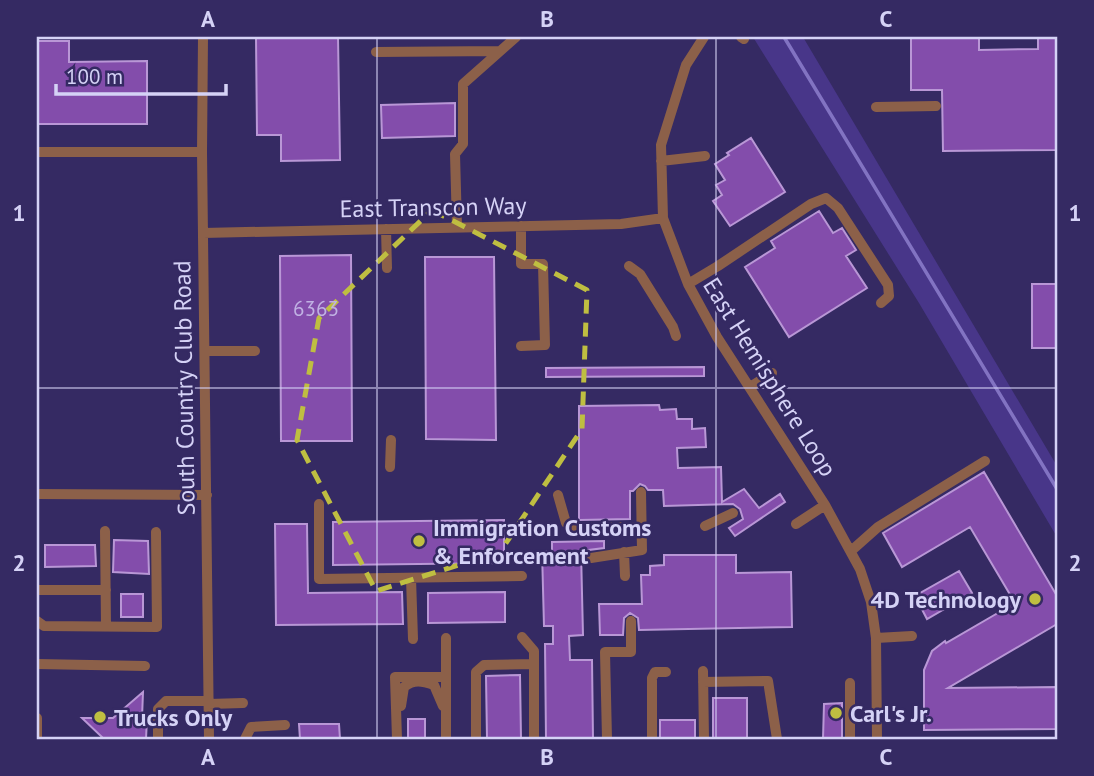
<svg xmlns="http://www.w3.org/2000/svg" width="1094" height="776" viewBox="0 0 1094 776" font-family="'PT Sans',sans-serif">
<style>
.green{fill:#483689}
.lines{fill:none;stroke-linecap:round;stroke-linejoin:round}
.stream{stroke:#8273c2;stroke-width:3.5}
.building{fill:#834dab;stroke:#b997d6;stroke-width:2}
.minor{stroke:#8c6049;stroke-width:10}
.marked{fill:none;stroke:#bfbe41;stroke-width:5;stroke-dasharray:14 9;stroke-linejoin:round}
.grid{fill:none;stroke:#d5d2f6;stroke-width:2;stroke-opacity:0.55}
.poi-dot{fill:#bfbe41;stroke:#352a63;stroke-width:2.5}
.labels{text-anchor:middle;dominant-baseline:central;stroke-width:5;stroke-linejoin:round;paint-order:stroke}
.number-label{font-size:21px;fill:#c0b1e3}
.street-label{font-size:24px;fill:#d5d2f6;stroke:#352a63}
.poi-label{font-size:24px;font-weight:bold;fill:#d5d2f6;stroke:#352a63;text-anchor:start}
.neatline{fill:none;stroke:#d5d2f6;stroke-width:2.5}
.grid-label{font-size:23px;text-anchor:middle;font-weight:bold;fill:#d5d2f6}
</style>
<rect width="100%" height="100%" fill="#352a63"/>
<path class="green" d="M753 37H803L1057 466V537L919 303Z"/>
<g class="lines">
<path class="stream" d="M784 37 1057 489"/>
</g>
<path class="building" d="M256 37H338L340 160 281 161V135H257Z
M911 37H979V50L1038 49V37H1057V150L943 151 942 90H911Z
M37 41H69V62L147 61V124H37Z
M455 103V136L382 138 381 105Z
M751 138 785 192 730 226 713 201 722 195 716 185 725 180 715 164 729 155 727 153Z
M819 211 833 233 842 228 856 250 846 256 867 288 789 337 745 267 775 248 771 241Z
M351 255 352 441H281L280 256Z
M425 257H494L496 440 426 439Z
M1032 284H1057V348H1032Z
M704 367V376L546 377V368Z
M659 405 660 410 676 409 677 419H692V429L705 428 706 447 677 448 678 468 721 467 722 502 744 489 759 508 780 494 785 502 735 536 729 528 743 519 740 509 733 504 664 506 663 490H648L645 486 640 484 633 491H630V519L579 520V406Z
M984 472 1057 596V624L948 688 1057 687V729L924 730V670L932 651 945 641 946 643 1015 603 970 527 902 567 883 533Z
M504 520V563L333 565V522Z
M275 524H307L308 593 402 592 403 624 276 625Z
M114 540 148 541 149 574 113 572Z
M604 541V548L581 551 583 635 569 636 570 660H592L593 739H546L545 644H553V626H544L542 551H552V542Z
M45 545H95L96 566 45 567Z
M664 555H736V573L791 572 792 627 639 630 638 618 630 613 624 618 623 635H600L599 604H642L641 575H650V566L664 565Z
M959 571 972 593 927 619 915 596Z
M505 592V622L428 623V593Z
M121 594H143V617H121Z
M520 675 521 739H487L486 676Z
M143 692 142 718H147L146 739H104L82 718H113Z
M713 698H747V739H713Z
M842 703V739H823L824 704Z
M408 719H425V739H408Z
M660 720H695V739H660Z
M299 724H339L340 739H300Z"/>
<g class="lines">
<path class="minor" d="M203 37 202 152 209 739
M704 37 686 65 661 145 663 218 688 284 717 337 825 505 860 569 871 602 876 638 877 739
M741 37 744 39
M376 52 500 51
M876 107 936 106
M37 152H202
M661 161 705 156
M521 226V264H543L545 345 521 346
M457 227 455 154 463 144V84L516 37
M386 229 387 268
M203 233 621 224 663 218
M629 266 640 274 673 327 676 336
M688 284 718 266 811 204 826 198 838 208 888 285 889 296 881 303
M205 351H255
M750 387 772 373
M390 467 391 440
M37 494 207 495
M558 495 566 523 578 528 642 527
M319 504V579L522 576
M796 524 825 505
M705 526 733 513
M105 531 106 627
M851 551 878 527 985 461
M624 552 625 576
M591 558 642 550 641 492
M411 578 413 639
M37 590H106
M37 621 44 626 157 627 156 532
M522 637 534 651V739
M446 638V677
M876 638 912 636
M37 664 145 666
M703 671 704 739
M703 682 768 681 777 739
M850 683V739
M209 704 243 703
M401 706 404 687C414 679 422 681 434 685L443 706
M37 718V739
M158 739V709L166 701H209
M245 739 251 727 285 725
M397 739 395 677H446V739
M476 739V672L484 665 534 664
M607 739 605 652H631V621
M652 739V678L655 672H666"/>
</g>
<path class="marked" d="M432 210 587 290 582 429 500 552 376 591 297 440 319 318Z"/>
<path class="grid" d="M377 37V739M716 37V739M37 388H1057"/>
<g class="poi-dot">
<circle cx="419" cy="541" r="7"/>
<circle cx="1035" cy="599" r="7"/>
<circle cx="836" cy="713" r="7"/>
<circle cx="100" cy="717" r="7"/>
</g>
<g class="labels">
<g class="number-label">
<text x="316" y="308">6363</text>
</g>
<g class="street-label">
<text transform="translate(433 207) rotate(-1)">East Transcon Way</text>
<text transform="translate(770 377) rotate(58)">East Hemisphere Loop</text>
<text transform="translate(184 388) rotate(-91)">South Country Club Road</text>
</g>
<g class="poi-label">
<text x="433" y="527">Immigration Customs<tspan x="433" dy="28">&amp; Enforcement</tspan></text>
<text x="1021" y="599" text-anchor="end">4D Technology</text>
<text x="850" y="713">Carl's Jr.</text>
<text x="114" y="717">Trucks Only</text>
</g>
</g>
<rect width="1094" height="776" fill="none" stroke="#352a63" stroke-width="77"/>
<path d="M56 84v10h170v-10" fill="none" stroke="#d5d2f6" stroke-width="3.5"/>
<text x="66" y="84" font-size="21" fill="#d5d2f6" stroke="#352a63" stroke-width="5" paint-order="stroke">100 m</text>
<rect x="38" y="38" width="1018" height="700" class="neatline"/>
<g class="grid-label">
<text x="208" y="27">A</text>
<text x="547" y="27">B</text>
<text x="886" y="27">C</text>
<text x="19" y="221">1</text>
<text x="1075" y="221">1</text>
<text x="19" y="571">2</text>
<text x="1075" y="571">2</text>
<text x="208" y="765">A</text>
<text x="547" y="765">B</text>
<text x="886" y="765">C</text>
</g>
</svg>
